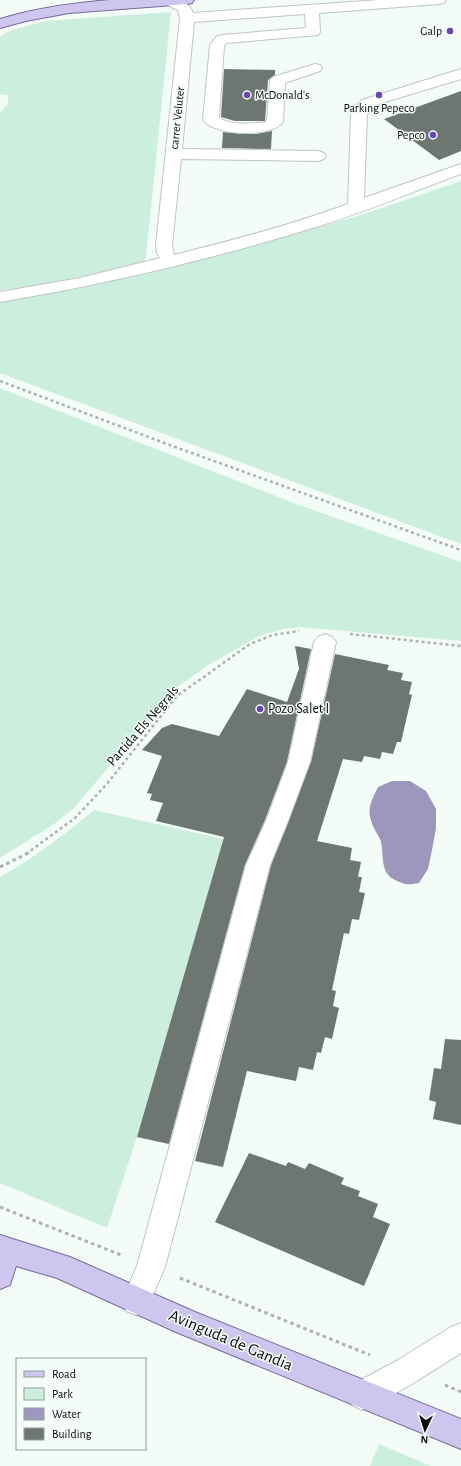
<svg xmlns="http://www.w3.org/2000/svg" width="461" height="1466" viewBox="0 0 461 1466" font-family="'Alegreya Sans',sans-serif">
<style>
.green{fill:#cbeede}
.water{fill:#9e97bd}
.building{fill:#6e7672}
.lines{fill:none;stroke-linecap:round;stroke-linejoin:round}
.minor-casing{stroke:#bdc6c2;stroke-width:2}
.major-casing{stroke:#756c99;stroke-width:2}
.path-far1{stroke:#acb3af;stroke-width:2.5;stroke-dasharray:3 3;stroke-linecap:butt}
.path{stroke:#acb3af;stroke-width:3;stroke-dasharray:3.5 3.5;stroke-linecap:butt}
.minor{fill:#fff;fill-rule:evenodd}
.major{fill:#cfc6f0;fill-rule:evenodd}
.poi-dot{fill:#6a43bb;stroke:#f3fcf7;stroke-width:1.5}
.labels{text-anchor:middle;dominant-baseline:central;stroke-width:3;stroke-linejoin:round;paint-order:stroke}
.far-poi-label{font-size:12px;fill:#090c0b;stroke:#f3fcf7;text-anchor:end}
.far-street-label{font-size:12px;fill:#090c0b;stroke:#f3fcf7}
.poi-label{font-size:14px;fill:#090c0b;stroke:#f3fcf7;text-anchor:start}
.street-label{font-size:14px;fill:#090c0b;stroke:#f3fcf7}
.near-street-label{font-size:17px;fill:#090c0b;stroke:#f3fcf7}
</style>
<rect width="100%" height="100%" fill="#f3fcf7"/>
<path class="green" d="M171 12 146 257 144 262 127 267 25 288 0 290V113L8 104V95L0 94V36L12 30 46 21Z
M461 181V544L0 373V301L69 290 269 242 370 212Z
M0 388 296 504 461 562V641L300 627 283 629 259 636 210 664 177 687 73 809 54 824 0 858Z
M94 810 223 839 137 1137 107 1228 0 1183V877C34 858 64 835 94 810Z
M379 1444 431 1466H370Z"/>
<path class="water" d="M392 781H410L426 791 436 809V828L432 850 428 869 419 883C407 885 406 885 395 880 380 873 384 856 381 842 380 837 376 833 374 828 366 811 370 803 378 787Z"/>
<path class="building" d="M224 69 275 70V75L268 80 265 121H235L221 117Z
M461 91V151L439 160 384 119Z
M272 131 271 149 222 148 223 132 243 134H256Z
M295 646 311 649 287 762 265 820 245 865 169 1144 137 1137 224 837 156 821 163 803 150 800 152 794 147 793 162 756 142 750 162 728 172 724 219 736 247 689 287 702 299 669Z
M335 654 389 665 387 670 403 673 401 680 412 682 409 694 412 695 401 742H397L393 754 382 752 380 759 364 756 362 762 343 759 317 841 352 848 350 860 361 862 358 877H362L359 892 365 893 359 920 352 919 349 934 344 933 332 990 336 991 333 1006 339 1008 332 1039 325 1037 321 1053 317 1052 313 1070 299 1067 296 1081 247 1071 223 1167 195 1161 271 865 311 762Z
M445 1039 461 1040V1125L433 1119 436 1102 429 1100 434 1068 441 1069Z
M249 1153 286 1166 288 1162 305 1169 309 1163 344 1178 341 1184 360 1191 358 1196 378 1204 373 1217 390 1224 364 1286 215 1222Z"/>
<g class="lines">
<g class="minor-casing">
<path id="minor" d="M164 0C176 0 189 0 193 13L379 0H446L444 3 439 4 319 13 320 32 318 35 226 43 224 46 219 118C230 125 253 124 266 122L267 120 270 80 273 77 315 64 320 65 322 68 320 71 285 83 283 122C272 138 214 136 203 120L210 45 217 36 222 35 306 28 305 14 194 22 182 149 318 151 324 153 326 156 324 159 318 161 181 159 172 245 174 255C233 240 291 225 348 204L351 115 354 108 362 100 461 69V79L372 106 367 115 364 198 461 164V174C412 192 365 212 316 227 213 259 106 284 0 302V292L80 278 160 258 157 253 156 245 180 18 178 10 165 4Z
M325 634 332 637 336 642 310 762 288 821 270 865 165 1267 146 1311 136 1315 126 1311 122 1301 137 1266 246 865 266 821 288 762 314 642 318 637Z
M461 1323V1353C429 1373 397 1395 362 1410L352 1405 347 1395 352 1385 398 1360 451 1327Z"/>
</g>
<g class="major-casing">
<path id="major" d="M110 0H194L192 3 187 4 69 13 26 21 0 28V19C36 8 72 3 110 0Z
M0 1235 70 1257 195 1312 461 1419V1449L176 1332 57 1278 16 1266 10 1285 0 1289Z"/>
</g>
<path class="path-far1" d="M0 381 175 447 461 550
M350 634 461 646
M26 854 75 818 106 785 177 696 250 644 273 635 299 631"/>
<path class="path" d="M0 867 28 853
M0 1207 121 1255
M180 1278 370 1355
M445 1385 461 1392"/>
<use href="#minor" class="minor"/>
<use href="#major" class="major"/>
</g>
<g class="poi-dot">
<circle cx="450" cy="31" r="4"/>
<circle cx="247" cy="95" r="4"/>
<circle cx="379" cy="95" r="4"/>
<circle cx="433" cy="135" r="4"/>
<circle cx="260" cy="709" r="4"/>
</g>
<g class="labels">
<g class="far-poi-label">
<text x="442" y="31">Galp</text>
<text x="255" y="95" text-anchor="start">McDonald's</text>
<text x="379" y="108" text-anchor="middle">Parking Pepeco</text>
<text x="425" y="135">Pepco</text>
</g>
<g class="far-street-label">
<text transform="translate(177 118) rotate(-84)">carrer Veluter</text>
</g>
<g class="poi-label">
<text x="268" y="709">Pozo Salet I</text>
</g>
<g class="street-label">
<text transform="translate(143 726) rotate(-49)">Partida Els Negrals</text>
</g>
<g class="near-street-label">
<text transform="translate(231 1340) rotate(23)">Avinguda de Gandia</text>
</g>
</g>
<rect x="16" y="1358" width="130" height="92" fill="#f3fcf7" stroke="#959c99"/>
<rect x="24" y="1371" width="20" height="6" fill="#cfc6f0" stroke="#959c99"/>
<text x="52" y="1378" font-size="12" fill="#090c0b">Road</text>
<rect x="24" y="1388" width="20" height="12" fill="#cbeede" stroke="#959c99"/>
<text x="52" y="1398" font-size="12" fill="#090c0b">Park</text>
<rect x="24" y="1408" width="20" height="12" fill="#9e97bd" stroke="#959c99"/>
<text x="52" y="1418" font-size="12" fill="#090c0b">Water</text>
<rect x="24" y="1428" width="20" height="12" fill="#6e7672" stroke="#959c99"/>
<text x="52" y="1438" font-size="12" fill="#090c0b">Building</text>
<g transform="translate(425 1430) rotate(184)" stroke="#f3fcf7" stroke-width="3" paint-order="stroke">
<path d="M0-3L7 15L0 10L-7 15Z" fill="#090c0b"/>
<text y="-6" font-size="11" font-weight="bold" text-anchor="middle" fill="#090c0b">N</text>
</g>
</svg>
